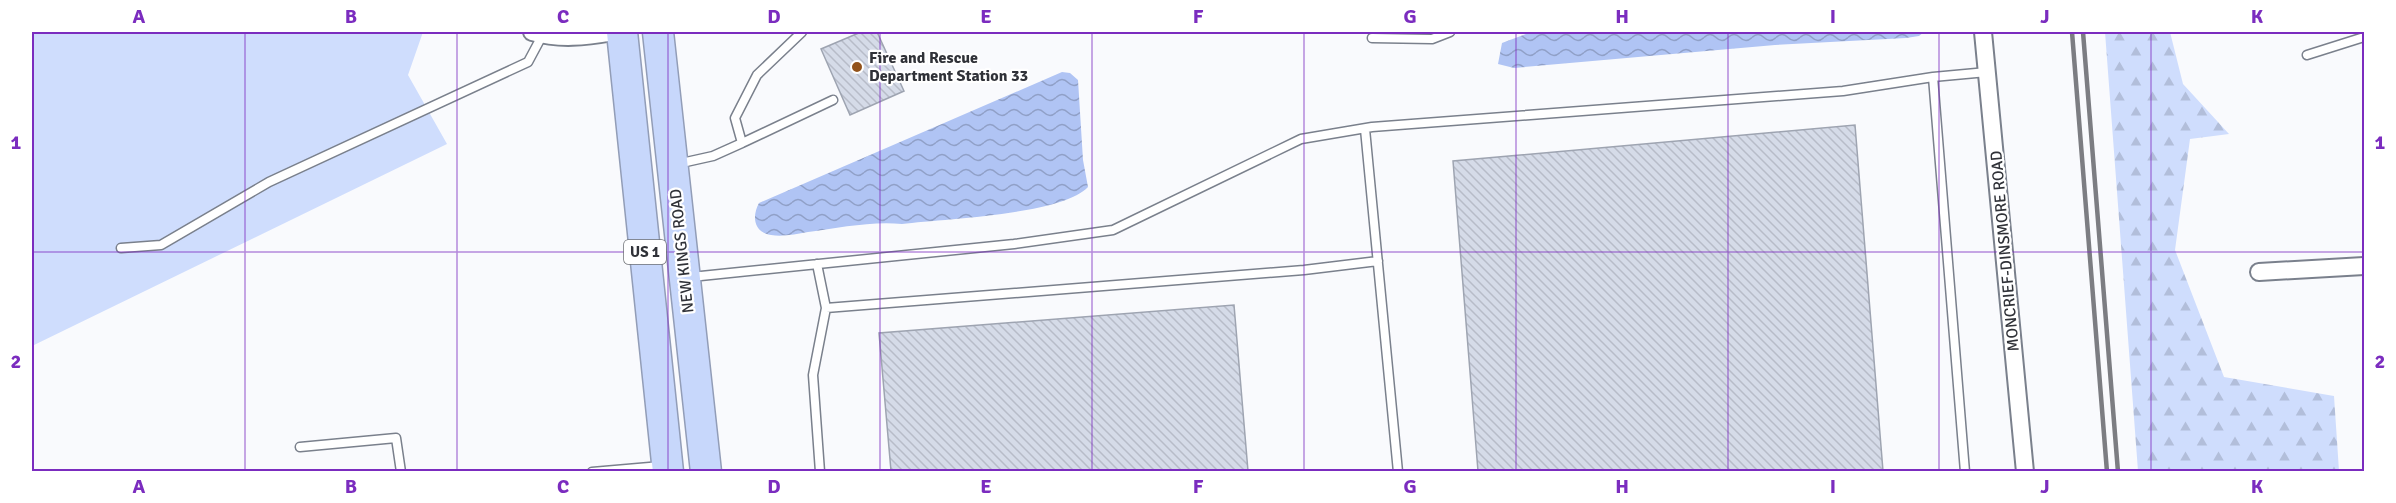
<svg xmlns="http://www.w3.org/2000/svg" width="2396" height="503" viewBox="0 0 2396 503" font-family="Signika,sans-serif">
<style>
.grass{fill:#cfddfd}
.forest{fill:url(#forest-firs)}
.water{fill:url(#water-waves)}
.building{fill:url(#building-back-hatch);stroke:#9ea4b1;stroke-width:1.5}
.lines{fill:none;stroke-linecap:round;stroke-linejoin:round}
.lane-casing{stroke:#7a808c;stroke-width:11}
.street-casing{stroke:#7a808c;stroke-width:20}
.highway-casing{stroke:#929db7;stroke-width:33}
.lane{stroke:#fff;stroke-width:8}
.street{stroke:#fff;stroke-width:16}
.highway{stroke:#c7d7fb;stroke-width:30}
.rail{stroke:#7c7d82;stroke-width:4.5}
.grid{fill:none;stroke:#7b2cbf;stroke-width:1.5;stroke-opacity:0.55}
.poi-dot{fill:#92521a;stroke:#fff;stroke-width:2}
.labels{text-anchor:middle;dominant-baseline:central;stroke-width:4.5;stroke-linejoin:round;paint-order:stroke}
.shield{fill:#fff;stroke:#6e7074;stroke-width:1.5}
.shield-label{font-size:15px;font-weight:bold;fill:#303238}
.poi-label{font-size:16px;font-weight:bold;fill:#303238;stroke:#fff;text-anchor:start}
.street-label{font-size:16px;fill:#303238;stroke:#fff}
.neatline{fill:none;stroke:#7b2cbf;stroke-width:2}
.grid-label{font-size:20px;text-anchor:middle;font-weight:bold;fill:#7b2cbf}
</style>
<defs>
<pattern id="forest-firs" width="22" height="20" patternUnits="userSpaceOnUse" patternTransform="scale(1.5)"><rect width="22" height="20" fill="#cfddfd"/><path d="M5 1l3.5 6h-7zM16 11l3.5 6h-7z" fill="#b2beda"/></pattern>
<pattern id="water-waves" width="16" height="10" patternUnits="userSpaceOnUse" patternTransform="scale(1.5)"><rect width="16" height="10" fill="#b0c4f4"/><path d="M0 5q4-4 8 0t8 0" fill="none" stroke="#90a0c7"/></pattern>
<pattern id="building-back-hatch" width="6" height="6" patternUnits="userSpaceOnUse" patternTransform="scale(1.5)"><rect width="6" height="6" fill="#d5dbe8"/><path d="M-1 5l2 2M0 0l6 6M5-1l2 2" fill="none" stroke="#b7bcc8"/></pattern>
</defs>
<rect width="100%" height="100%" fill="#f9fafd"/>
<path class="grass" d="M32 32H423L408 75 447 144 32 346Z"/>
<path class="forest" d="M2105 32H2170L2183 84 2229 134 2190 139 2175 250 2224 377 2334 396 2339 471H2138Z"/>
<path class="water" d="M1531 32H1924L1919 36 1906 38 1775 45 1514 68 1498 64 1502 43Z
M1062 72 1070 73 1078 80 1083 160 1088 187C1062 215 943 219 902 224 871 221 839 228 808 232 796 234 783 237 771 235 753 232 752 216 759 203Z"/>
<path class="building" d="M861 32H877L904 91 850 115 821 49Z
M1855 125 1883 471H1478L1453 161Z
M1234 305 1248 471H891L879 333Z"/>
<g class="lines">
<g class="lane-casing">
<path id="lane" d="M1372 38 1432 39 1450 32
M2307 55 2364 37
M1365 129 1398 472
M742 143 833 100
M677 164 713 156 742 143 735 118 757 75 802 32
M121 248 161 245 269 182 528 62 543 34
M817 264 826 308 813 375 820 472
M691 277 1014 244 1113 230 1301 139 1372 127 1843 91 1933 77
M826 308 1304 270 1378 261
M300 447 396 438 401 472
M592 472 661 466
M1965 472 1933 77 1987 72"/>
</g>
<g class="street-casing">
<path id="street" d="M532 32C560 40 585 37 613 32
M1983 32 2025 472
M2259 272 2364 266"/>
</g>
<g class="highway-casing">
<path id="highway" d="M622 32 668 472
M658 32 706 472"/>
</g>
<use href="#lane" class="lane"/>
<use href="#street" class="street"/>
<use href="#highway" class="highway"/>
<path class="rail" d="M2072 32 2107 472
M2083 32 2118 472"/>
</g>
<path class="grid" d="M245 32V472M457 32V472M668 32V472M880 32V472M1092 32V472M1304 32V472M1516 32V472M1728 32V472M1939 32V472M2151 32V472M32 252H2364"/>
<circle class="poi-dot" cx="857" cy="67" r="6"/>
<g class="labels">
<rect class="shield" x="624" y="240" width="42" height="24" rx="4.5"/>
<g class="shield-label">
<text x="645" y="252">US 1</text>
</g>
<g class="poi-label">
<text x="869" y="58">Fire and Rescue<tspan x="869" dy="18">Department Station 33</tspan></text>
</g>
<g class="street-label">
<text transform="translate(682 251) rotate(-96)">NEW KINGS ROAD</text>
<text transform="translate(2005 251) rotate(-95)">MONCRIEF-DINSMORE ROAD</text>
</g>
</g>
<rect width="2396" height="503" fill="none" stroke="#ffffff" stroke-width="66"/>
<rect x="33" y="33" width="2330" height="437" class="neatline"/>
<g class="grid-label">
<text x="139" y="23">A</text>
<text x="351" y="23">B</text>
<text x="563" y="23">C</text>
<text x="774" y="23">D</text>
<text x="986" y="23">E</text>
<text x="1198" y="23">F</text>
<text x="1410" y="23">G</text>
<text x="1622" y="23">H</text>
<text x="1833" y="23">I</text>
<text x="2045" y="23">J</text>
<text x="2257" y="23">K</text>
<text x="16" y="149">1</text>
<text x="2380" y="149">1</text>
<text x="16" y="368">2</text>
<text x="2380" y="368">2</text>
<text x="139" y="493">A</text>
<text x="351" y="493">B</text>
<text x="563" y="493">C</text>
<text x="774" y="493">D</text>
<text x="986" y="493">E</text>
<text x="1198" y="493">F</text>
<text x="1410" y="493">G</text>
<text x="1622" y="493">H</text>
<text x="1833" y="493">I</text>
<text x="2045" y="493">J</text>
<text x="2257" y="493">K</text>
</g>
</svg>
